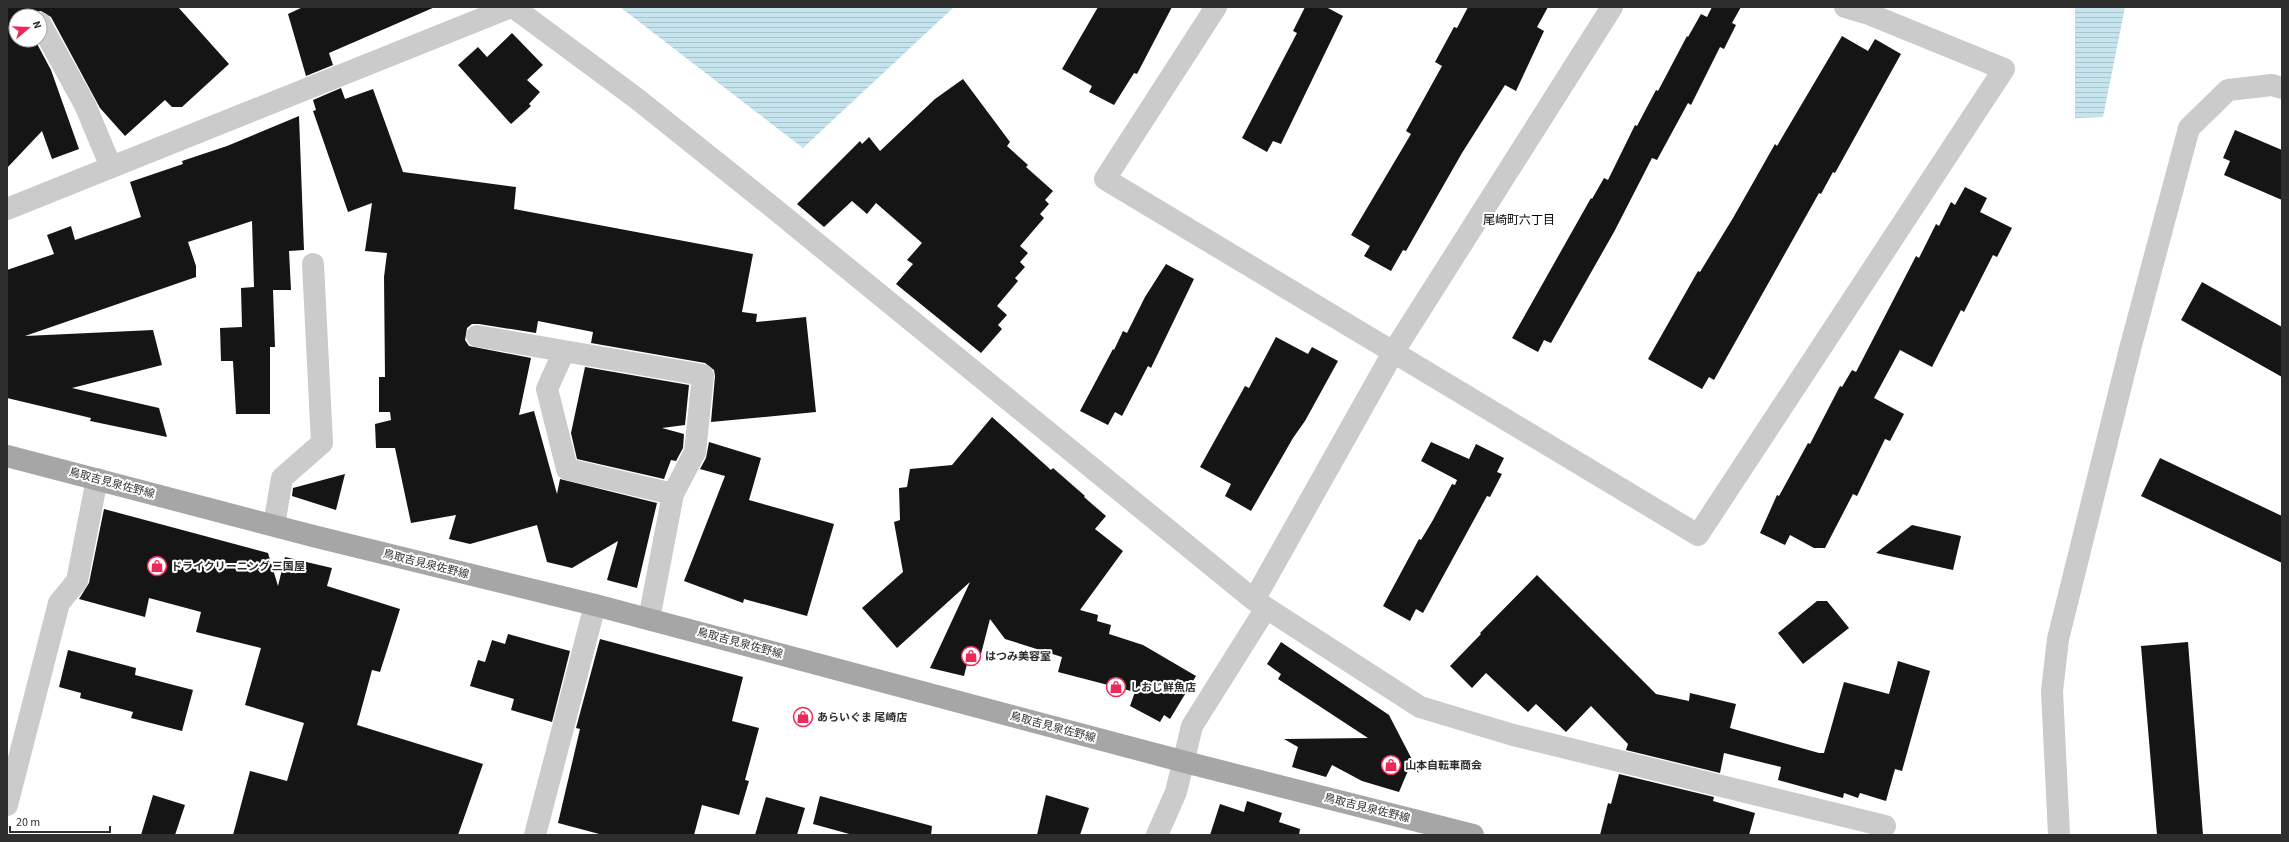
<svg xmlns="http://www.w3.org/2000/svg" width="2289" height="842" viewBox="0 0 2289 842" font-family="'Source Sans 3','Noto Sans JP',sans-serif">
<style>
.water{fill:url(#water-rules)}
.building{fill:#151515}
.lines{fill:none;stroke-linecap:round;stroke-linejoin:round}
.minor{stroke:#cbcbcb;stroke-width:22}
.major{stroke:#a6a6a6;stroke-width:22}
.labels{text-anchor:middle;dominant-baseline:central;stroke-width:4;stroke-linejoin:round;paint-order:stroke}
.street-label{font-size:11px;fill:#2e2e2e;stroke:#fff}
.poi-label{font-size:11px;font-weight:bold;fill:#2e2e2e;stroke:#fff;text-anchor:start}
.neighbourhood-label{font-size:12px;fill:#000;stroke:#fff}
</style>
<defs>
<pattern id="water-rules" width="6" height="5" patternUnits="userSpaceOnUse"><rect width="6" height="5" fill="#c6e4ed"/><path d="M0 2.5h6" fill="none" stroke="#aac4cc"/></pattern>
</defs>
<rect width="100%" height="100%" fill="#fff"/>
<path class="water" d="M620 7H954L803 148Z
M2075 7H2125L2103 117 2075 118Z"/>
<path class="building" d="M7 7H178L229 64 182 107H172L165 100 125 136 100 108 51 17 41 11 34 12 30 16H16V40H35L51 70 79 149 52 159 42 131 7 168Z
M303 7H435L329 53 333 65 306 76 288 14Z
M1098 7H1172L1137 74 1134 73 1114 105 1089 92 1092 86 1062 69Z
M1305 7H1326L1343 16 1281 144 1273 141 1267 152 1242 138 1297 33 1293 31Z
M1468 7H1548L1537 27 1544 31 1516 91 1505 85 1462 153 1406 251 1403 250 1391 271 1364 256 1370 246 1351 235 1411 134 1406 131 1442 66 1435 62 1454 27 1457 28Z
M1712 7H1741L1732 23 1736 25 1724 49 1720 47 1691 105 1688 103 1657 160 1652 158 1614 232 1551 343 1544 340 1538 352 1512 338 1591 198 1592 199 1604 178 1608 180 1635 125 1637 126 1656 90 1658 91 1687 36 1688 37 1701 14 1707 17Z
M512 33 543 65 527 80 540 92 529 104 531 106 511 124 458 65 478 47 487 57Z
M1842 36 1868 51 1875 39 1901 54 1835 173 1833 172 1821 194 1819 193 1714 380 1709 377 1702 389 1648 359 1698 271 1700 272 1733 218 1775 144 1777 146Z
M963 79 1010 142 1007 146 1028 165 1026 167 1053 191 1045 200 1049 204 1040 214 1044 218 1020 246 1028 253 1020 262 1025 267 1015 278 1018 281 997 306 1007 315 998 325 1002 329 981 353 896 284 913 264 907 260 922 243 876 203 867 214 852 201 824 227 797 204 860 141 862 144 869 137 880 151 935 99Z
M341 88 345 99 373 89 403 172 516 187 514 209 753 254 742 312 757 314 756 322 806 317 816 412 711 422 715 376 714 370 705 363 591 343 593 332 538 321 536 333 479 324H472L467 328 465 340 469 346 531 358 519 415 534 411 557 494 560 479 657 503 637 588 607 580 618 541 572 568 547 562 537 525 470 544 449 539 456 515 411 523 395 448H376L375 424 391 420 390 412H379V377H385L384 277 387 253 365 251 372 203 348 212 313 111 316 110 313 100Z
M299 116 304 250 289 251 291 290H273L275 347H270V414H236L233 361H221L220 328 242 327 241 288 254 287 252 221 188 242 196 266V277L25 336 153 330 162 365 72 388 159 408 167 437 90 421 91 418 7 398V270L54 254 47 235 71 226 75 240 141 217 130 182 183 164 182 161 227 146Z
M2235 130 2282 150V200L2224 175 2230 161 2223 158Z
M1965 187 1987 198 1980 212 2012 228 1997 257 1993 255 1964 312 1961 310 1932 367 1900 350 1874 398 1904 414 1890 441 1885 439 1857 496 1853 494 1825 548H1814L1790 535 1785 545 1760 533 1777 495 1779 496 1808 443 1810 444 1840 386 1842 387 1852 370 1856 372 1916 256 1919 258 1936 224 1939 226 1951 202 1955 205Z
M1166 264 1194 279 1151 368 1148 366 1122 416 1115 412 1108 425 1080 411 1113 349 1114 350 1123 331 1127 333 1145 297Z
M2202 282 2282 327V377L2181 320Z
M1276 337 1308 354 1312 347 1338 361 1305 421 1293 438 1251 511 1225 496 1231 484 1200 467 1245 386 1249 388Z
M585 367 689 385 685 425 662 428 684 434 683 448 676 461 671 460 664 479 577 459 571 433Z
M992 417 1051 470 1053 468 1085 496 1084 497 1106 516 1095 529 1123 551 1080 610 1098 615 1097 621 1111 625 1109 634 1143 645 1196 676 1170 719 1164 715 1160 722 1130 706 1135 692 1058 672 1062 657 1005 639 990 619 981 654 970 652 964 676 930 668 970 582 897 648 862 608 903 572 894 522 900 520 899 488 907 487 910 469 952 465Z
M709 442 761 458 749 500 834 524 807 616 744 599 743 603 684 581 725 476 700 469 706 458Z
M1431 442 1469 459 1476 444 1504 458 1497 472 1502 474 1490 497 1487 496 1423 613 1416 609 1410 621 1383 606 1419 539 1421 540 1433 520 1452 484 1455 485 1457 480 1421 461Z
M2160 458 2282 516V563L2141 496Z
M345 474 336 510 292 496 293 488Z
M104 509 268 553 278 586 285 557 332 568 327 586 400 609 380 672 372 670 357 725 483 764 458 835H233L250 771 287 781 304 723 245 705 261 648 196 632 201 612 149 598 145 617 79 599 89 583Z
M1912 525 1961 536 1953 570 1876 553Z
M1537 575 1656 694 1689 701 1690 693 1736 704 1730 728 1819 753H1824L1844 682 1889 694 1898 661 1930 671 1902 771 1895 769 1886 801 1860 793 1858 798 1844 793 1843 798 1778 780 1781 767 1724 753 1720 773 1626 750 1628 744 1591 706 1566 732 1536 704 1528 712 1486 673 1472 688 1450 666 1481 634 1480 633Z
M1817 601H1827L1849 628 1803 664 1778 633Z
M508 634 570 651 552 722 511 710 514 699 470 686 478 660 485 662 492 640 505 644Z
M600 639 743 677 732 721 759 728 745 780 749 781 739 815 702 805 694 835H603L558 823 580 729 576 728Z
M1281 642 1389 715 1419 773 1410 766 1399 792 1362 781 1332 765 1326 777 1292 767 1298 747 1284 739 1368 738 1278 679 1281 674 1267 664Z
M2188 642 2203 835H2157L2141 646Z
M68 650 136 668 135 675 193 690 182 731 131 718 133 712 80 698 81 693 59 687Z
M1619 774 1714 797 1713 801 1755 813 1749 835H1600L1608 803 1611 804Z
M153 795 185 805 175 835H141Z
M1046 795 1089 808 1080 835H1037Z
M820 796 932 826 931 835H853L813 824Z
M766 797 805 808 797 835H755Z
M1247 801 1282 813 1279 822 1300 829 1299 835H1210L1220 804 1244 812Z"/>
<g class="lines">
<path class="minor" d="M513 7 636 98 771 206 1254 600 1420 707 1513 735 1885 826
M1216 7 1105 179 1698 535 2004 69 1869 14 1845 7
M40 23 85 105 111 167
M7 209 511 7
M477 336 703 375 695 452 673 494 649 619
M564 351 547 389 567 469 673 494
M274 525 282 478 322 443 313 264
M1254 600 1394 351 1612 7
M7 805 59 603 77 581 97 479
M535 835 595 605
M1157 835 1176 792 1192 726 1266 608
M2059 835 2052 691 2058 639 2130 349 2189 128 2228 90 2272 85 2282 88"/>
<path class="major" d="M7 456 317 537 595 605 1185 762 1473 835"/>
</g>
<defs>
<g id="shop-ring" transform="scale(1)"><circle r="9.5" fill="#fff" stroke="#ec2958" stroke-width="1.5"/><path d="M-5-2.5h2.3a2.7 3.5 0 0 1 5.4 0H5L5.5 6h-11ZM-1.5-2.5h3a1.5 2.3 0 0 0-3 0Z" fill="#ec2958"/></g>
</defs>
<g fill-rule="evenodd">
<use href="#shop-ring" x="157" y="566"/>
<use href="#shop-ring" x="971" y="656"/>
<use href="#shop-ring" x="1116" y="687"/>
<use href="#shop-ring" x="803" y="717"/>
<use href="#shop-ring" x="1391" y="765"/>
</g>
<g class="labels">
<g class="street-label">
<text transform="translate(112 483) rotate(15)">鳥取吉見泉佐野線</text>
<text transform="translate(426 564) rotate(14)">鳥取吉見泉佐野線</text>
<text transform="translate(740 643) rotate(15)">鳥取吉見泉佐野線</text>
<text transform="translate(1053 727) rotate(15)">鳥取吉見泉佐野線</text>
<text transform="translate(1367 808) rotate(14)">鳥取吉見泉佐野線</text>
</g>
<g class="poi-label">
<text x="171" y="566">ドライクリーニング 三国屋</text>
<text x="985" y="656">はつみ美容室</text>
<text x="1130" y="687">しおじ鮮魚店</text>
<text x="817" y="717">あらいぐま 尾崎店</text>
<text x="1405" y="765">山本自転車商会</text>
</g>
<g class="neighbourhood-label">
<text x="1519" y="220">尾崎町六丁目</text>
</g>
</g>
<rect width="2289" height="842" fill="none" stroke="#2e2e2e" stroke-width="16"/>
<g transform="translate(28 28) rotate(71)"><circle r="19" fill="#ffffff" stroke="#ababab"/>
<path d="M0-3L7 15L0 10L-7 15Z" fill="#ec2958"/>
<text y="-6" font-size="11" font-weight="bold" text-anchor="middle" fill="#2e2e2e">N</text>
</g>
<path d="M10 826v6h100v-6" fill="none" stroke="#2e2e2e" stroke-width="2"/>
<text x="16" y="826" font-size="12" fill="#2e2e2e" stroke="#ffffff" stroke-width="3" paint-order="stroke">20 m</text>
</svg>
